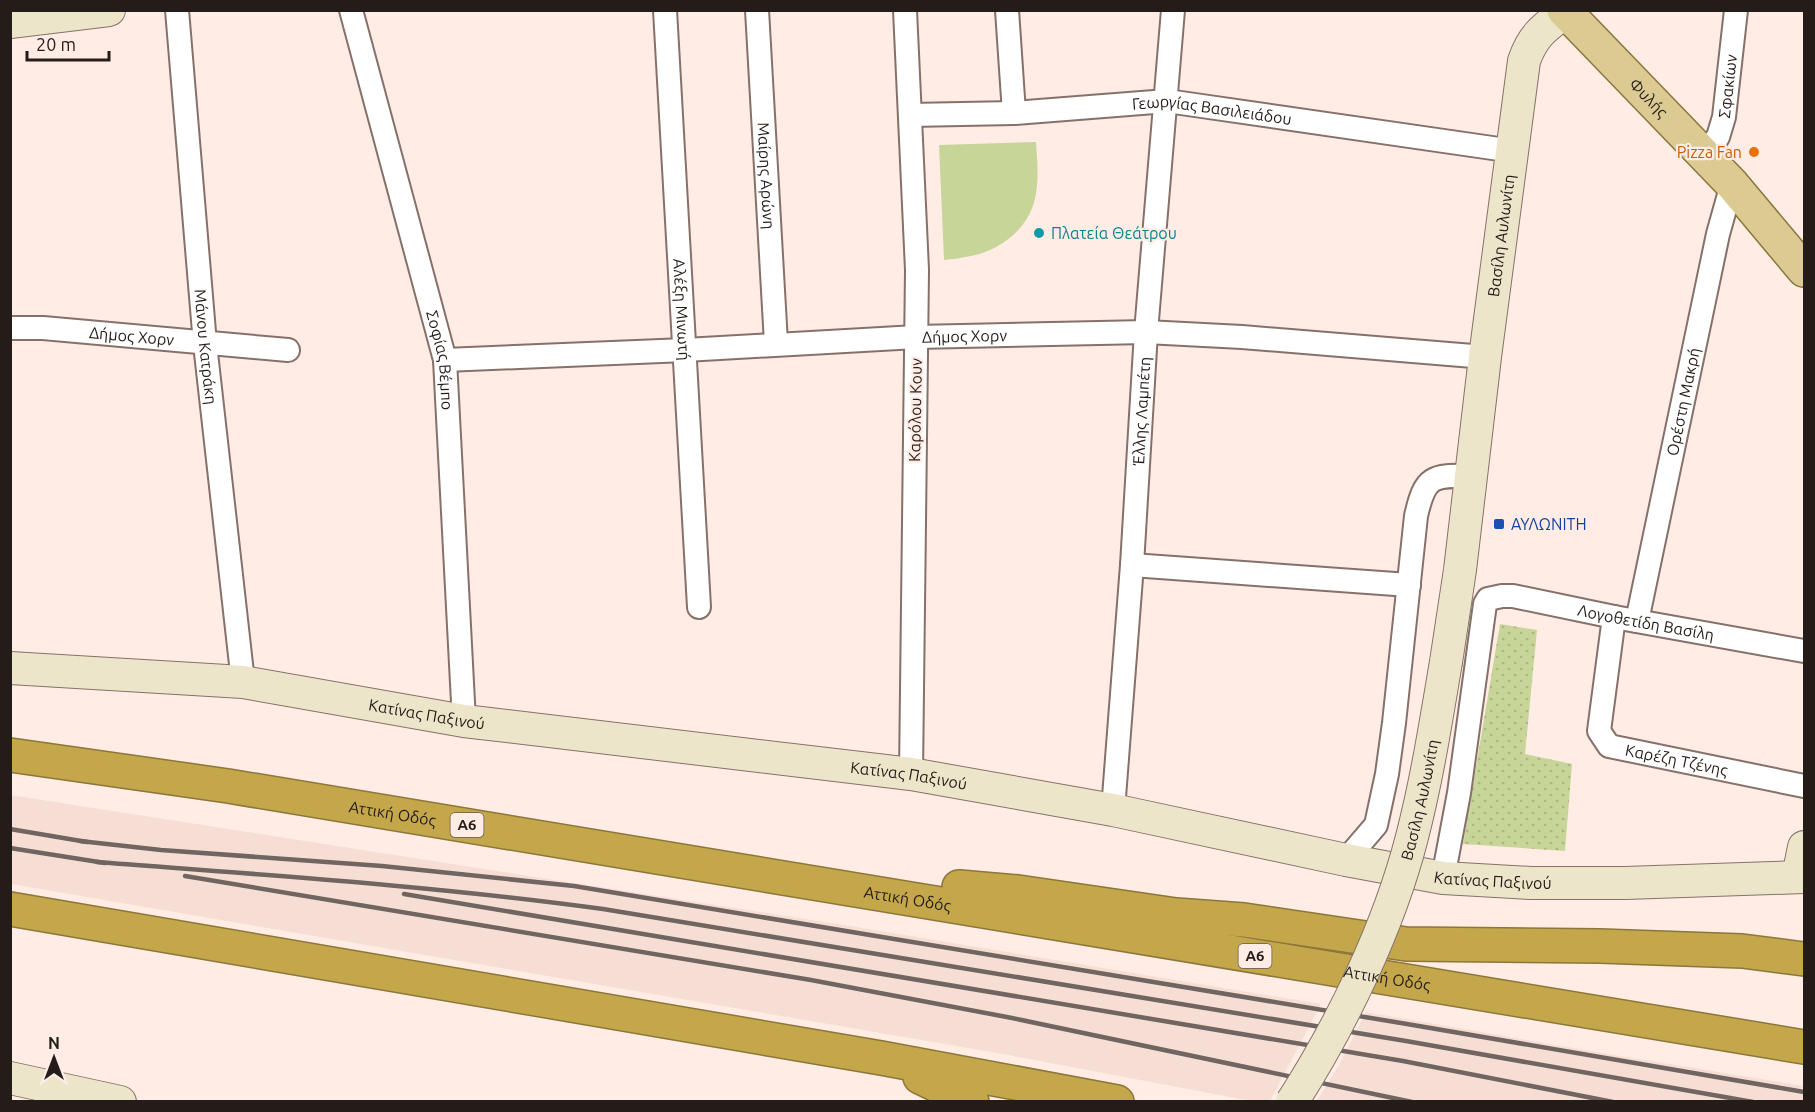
<svg xmlns="http://www.w3.org/2000/svg" width="1815" height="1112" font-family="Ubuntu,sans-serif">
<style>
.built{fill:#f7ded4}
.grass{fill:url(#grass-dots)}
.park{fill:#c8d599}
.lines{fill:none;stroke-linecap:round;stroke-linejoin:round}
.street-casing{stroke:#857169;stroke-width:26}
.secondary-casing{stroke:#857169;stroke-width:34}
.primary-casing{stroke:#8c763a;stroke-width:36}
.highway-casing{stroke:#8c763a;stroke-width:36}
.street{stroke:#fff;stroke-width:22}
.secondary{stroke:#ede5c9;stroke-width:32}
.primary{stroke:#dcca93;stroke-width:33}
.highway{stroke:#c4a74b;stroke-width:33}
.rail{stroke:#716561;stroke-width:4.5}
.secondary-bridge-casing{stroke:#857169;stroke-width:34;stroke-linecap:butt}
.secondary-bridge{stroke:#ede5c9;stroke-width:32}
.food-dot{fill:#e8710a;stroke:#ffece5;stroke-width:2}
.culture-dot{fill:#0f9aa8;stroke:#ffece5;stroke-width:2}
.transit-dot{fill:#1a4fb4;stroke:#ffece5;stroke-width:2}
.labels{text-anchor:middle;stroke-width:4.5;stroke-linejoin:round;paint-order:stroke}
.shield{fill:#ffece5;stroke:#665a56;stroke-width:1.5}
.shield-label{font-size:15px;font-weight:bold;fill:#241c19}
.street-label{font-size:16px;fill:#241c19;stroke:#ffece5}
.food-label{font-size:16px;fill:#c56008;stroke:#ffece5;text-anchor:end}
.culture-label{font-size:16px;fill:#0d838f;stroke:#ffece5;text-anchor:start}
.transit-label{font-size:16px;fill:#164399;stroke:#ffece5;text-anchor:start}
</style>
<defs>
<pattern id="grass-dots" width="8" height="8" patternUnits="userSpaceOnUse" patternTransform="scale(1.5)"><rect width="8" height="8" fill="#c8d599"/><path d="M2 2h.1M6 6h.1" fill="none" stroke="#acb683" stroke-width="1.8" stroke-linecap="round"/></pattern>
</defs>
<rect width="100%" height="100%" fill="#ffece5"/>
<g class="built">
<path d="M10,795L844,925L1321,1004L1270,1101H1251L1003,1054L11,884Z"/>
<path d="M1366,1012L1602,1053L1804,1086V1101H1317L1339,1065Z"/>
</g>
<path class="grass" d="M1500,624L1537,630L1525,754L1572,764L1565,851L1463,844Z"/>
<path class="park" d="M1036,142C1037,158 1039,176 1036,193C1032,225 1003,250 971,256C962,258 953,259 944,260L939,145Z"/>
<g class="lines">
<defs>
<g id="street">
<path id="s1" d="M177,10L205,344L243,682"/>
<path id="s2" d="M351,10L445,360L464,721"/>
<path id="s3" d="M665,10L699,607"/>
<path id="s4" d="M757,10L776,343"/>
<path d="M905,10L917,270L911,774"/>
<path d="M1007,10L1014,113"/>
<path id="s5" d="M910,115L1014,113L1167,101L1513,151"/>
<path id="s6" d="M1702,155L1718,137L1724,117L1736,10"/>
<path id="s7" d="M10,328H43L288,350"/>
<path id="s8" d="M445,360L685,350L916,337L1146,332L1242,337L1485,357"/>
<path d="M1132,565L1409,585"/>
<path id="s9" d="M1614,617L1599,731L1609,746L1804,786"/>
<path id="s10" d="M1637,621L1718,234L1732,184"/>
<path id="s11" d="M1113,810L1132,565L1146,332L1173,10"/>
<path d="M1346,860L1376,825L1387,774L1394,723L1416,516C1425,476 1432,475 1471,476"/>
<path id="s12" d="M1443,878L1459,793L1485,604L1488,599L1502,596H1513L1614,617L1804,651"/>
</g>
<g id="secondary">
<path d="M10,22L109,10"/>
<path id="s13" d="M1446,662L1460,570L1485,357L1524,61C1533,35 1544,28 1565,12"/>
<path id="s14" d="M10,668L243,682L464,721L911,774L1113,810L1346,860L1443,878L1531,883H1625L1804,877"/>
<path d="M1798,877L1804,847"/>
<path d="M10,1078L120,1102"/>
</g>
<g id="primary">
<path id="s15" d="M1564,10L1732,184L1804,270"/>
</g>
<g id="highway">
<path id="s16" d="M10,755L228,786L1804,1047"/>
<path d="M959,887L1018,892L1176,915L1244,920L1406,944L1600,946L1742,951L1804,959"/>
<path d="M10,909L881,1058L1117,1102"/>
<path d="M920,1077L972,1102"/>
</g>
</defs>
<use href="#street" class="street-casing"/>
<use href="#secondary" class="secondary-casing"/>
<use href="#primary" class="primary-casing"/>
<use href="#highway" class="highway-casing"/>
<use href="#street" class="street"/>
<use href="#secondary" class="secondary"/>
<use href="#primary" class="primary"/>
<use href="#highway" class="highway"/>
<g class="rail">
<path d="M10,829L87,842"/>
<path d="M80,841L161,850L382,866L574,886L1407,1024L1804,1092"/>
<path d="M10,848L105,863"/>
<path d="M97,862C266,875 435,886 603,909L1406,1041L1753,1102"/>
<path d="M185,876L811,980L1012,1018L1412,1102"/>
<path d="M404,894L1403,1061L1613,1102"/>
</g>
<defs>
<g id="secondary-bridge">
<path id="s17" d="M1292,1102C1342,1024 1389,927 1412,837C1427,779 1436,721 1446,662"/>
</g>
</defs>
<use href="#secondary-bridge" class="secondary-bridge-casing"/>
<use href="#secondary-bridge" class="secondary-bridge"/>
</g>
<circle class="food-dot" cx="1754" cy="152" r="6"/>
<circle class="culture-dot" cx="1039" cy="233" r="6"/>
<rect class="transit-dot" x="1493" y="518" width="12" height="12" rx="3"/>
<g class="labels">
<g class="shield">
<rect x="450.5" y="813" width="33" height="24" rx="4.5"/>
<rect x="1238.5" y="944" width="33" height="24" rx="4.5"/>
</g>
<g class="shield-label">
<text x="467" y="830">Α6</text>
<text x="1255" y="961">Α6</text>
</g>
<g class="street-label">
<text dy="6" stroke="none"><textPath href="#s6" startOffset="76">Σφακίων</textPath></text>
<text dy="6" stroke="none"><textPath href="#s15" startOffset="122">Φυλής</textPath></text>
<text dy="6" stroke="none"><textPath href="#s5" startOffset="303">Γεωργίας Βασιλειάδου</textPath></text>
<text dy="6" stroke="none"><textPath href="#s4" startOffset="166">Μαίρης Αρώνη</textPath></text>
<text dy="6" stroke="none"><textPath href="#s13" startOffset="430">Βασίλη Αυλωνίτη</textPath></text>
<text dy="6" stroke="none"><textPath href="#s3" startOffset="300">Αλέξη Μινωτή</textPath></text>
<text dy="6" stroke="none"><textPath href="#s8" startOffset="520">Δήμος Χορν</textPath></text>
<text dy="6" stroke="none"><textPath href="#s7" startOffset="122">Δήμος Χορν</textPath></text>
<text dy="6" stroke="none"><textPath href="#s1" startOffset="338">Μάνου Κατράκη</textPath></text>
<text dy="6" stroke="none"><textPath href="#s2" startOffset="362">Σοφίας Βέμπο</textPath></text>
<text dy="6" stroke="none"><textPath href="#s10" startOffset="224">Ορέστη Μακρή</textPath></text>
<text transform="translate(915 410) rotate(-89)" y="6">Καρόλου Κουν</text>
<text dy="6" stroke="none"><textPath href="#s11" startOffset="400">Έλλης Λαμπέτη</textPath></text>
<text dy="6" stroke="none"><textPath href="#s12" startOffset="444">Λογοθετίδη Βασίλη</textPath></text>
<text dy="6" stroke="none"><textPath href="#s14" startOffset="420">Κατίνας Παξινού</textPath></text>
<text dy="6" stroke="none"><textPath href="#s9" startOffset="202">Καρέζη Τζένης</textPath></text>
<text dy="6" stroke="none"><textPath href="#s14" startOffset="906">Κατίνας Παξινού</textPath></text>
<text dy="6" stroke="none"><textPath href="#s17" startOffset="330">Βασίλη Αυλωνίτη</textPath></text>
<text dy="6" stroke="none"><textPath href="#s16" startOffset="387">Αττική Οδός</textPath></text>
<text dy="6" stroke="none"><textPath href="#s14" startOffset="1500">Κατίνας Παξινού</textPath></text>
<text dy="6" stroke="none"><textPath href="#s16" startOffset="909">Αττική Οδός</textPath></text>
<text dy="6" stroke="none"><textPath href="#s16" startOffset="1395">Αττική Οδός</textPath></text>
</g>
<g class="food-label">
<text x="1742" y="158">Pizza Fan</text>
</g>
<g class="culture-label">
<text x="1051" y="239">Πλατεία Θεάτρου</text>
</g>
<g class="transit-label">
<text x="1511" y="530">ΑΥΛΩΝΙΤΗ</text>
</g>
</g>
<rect width="1815" height="1112" fill="none" stroke="#241c19" stroke-width="24"/>
<g transform="translate(54 1058)" stroke="#ffece5" stroke-width="4.5" paint-order="stroke">
<path d="M0-4.5L10 22L0 15L-10 22Z" fill="#241c19"/>
<text y="-9" font-size="16" font-weight="bold" text-anchor="middle" fill="#241c19">N</text>
</g>
<path d="M27 51v9h82v-9" fill="none" stroke="#241c19" stroke-width="3"/>
<text x="36" y="51" font-size="18" fill="#241c19" stroke="#ffece5" stroke-width="4.5" paint-order="stroke">20 m</text>
</svg>
